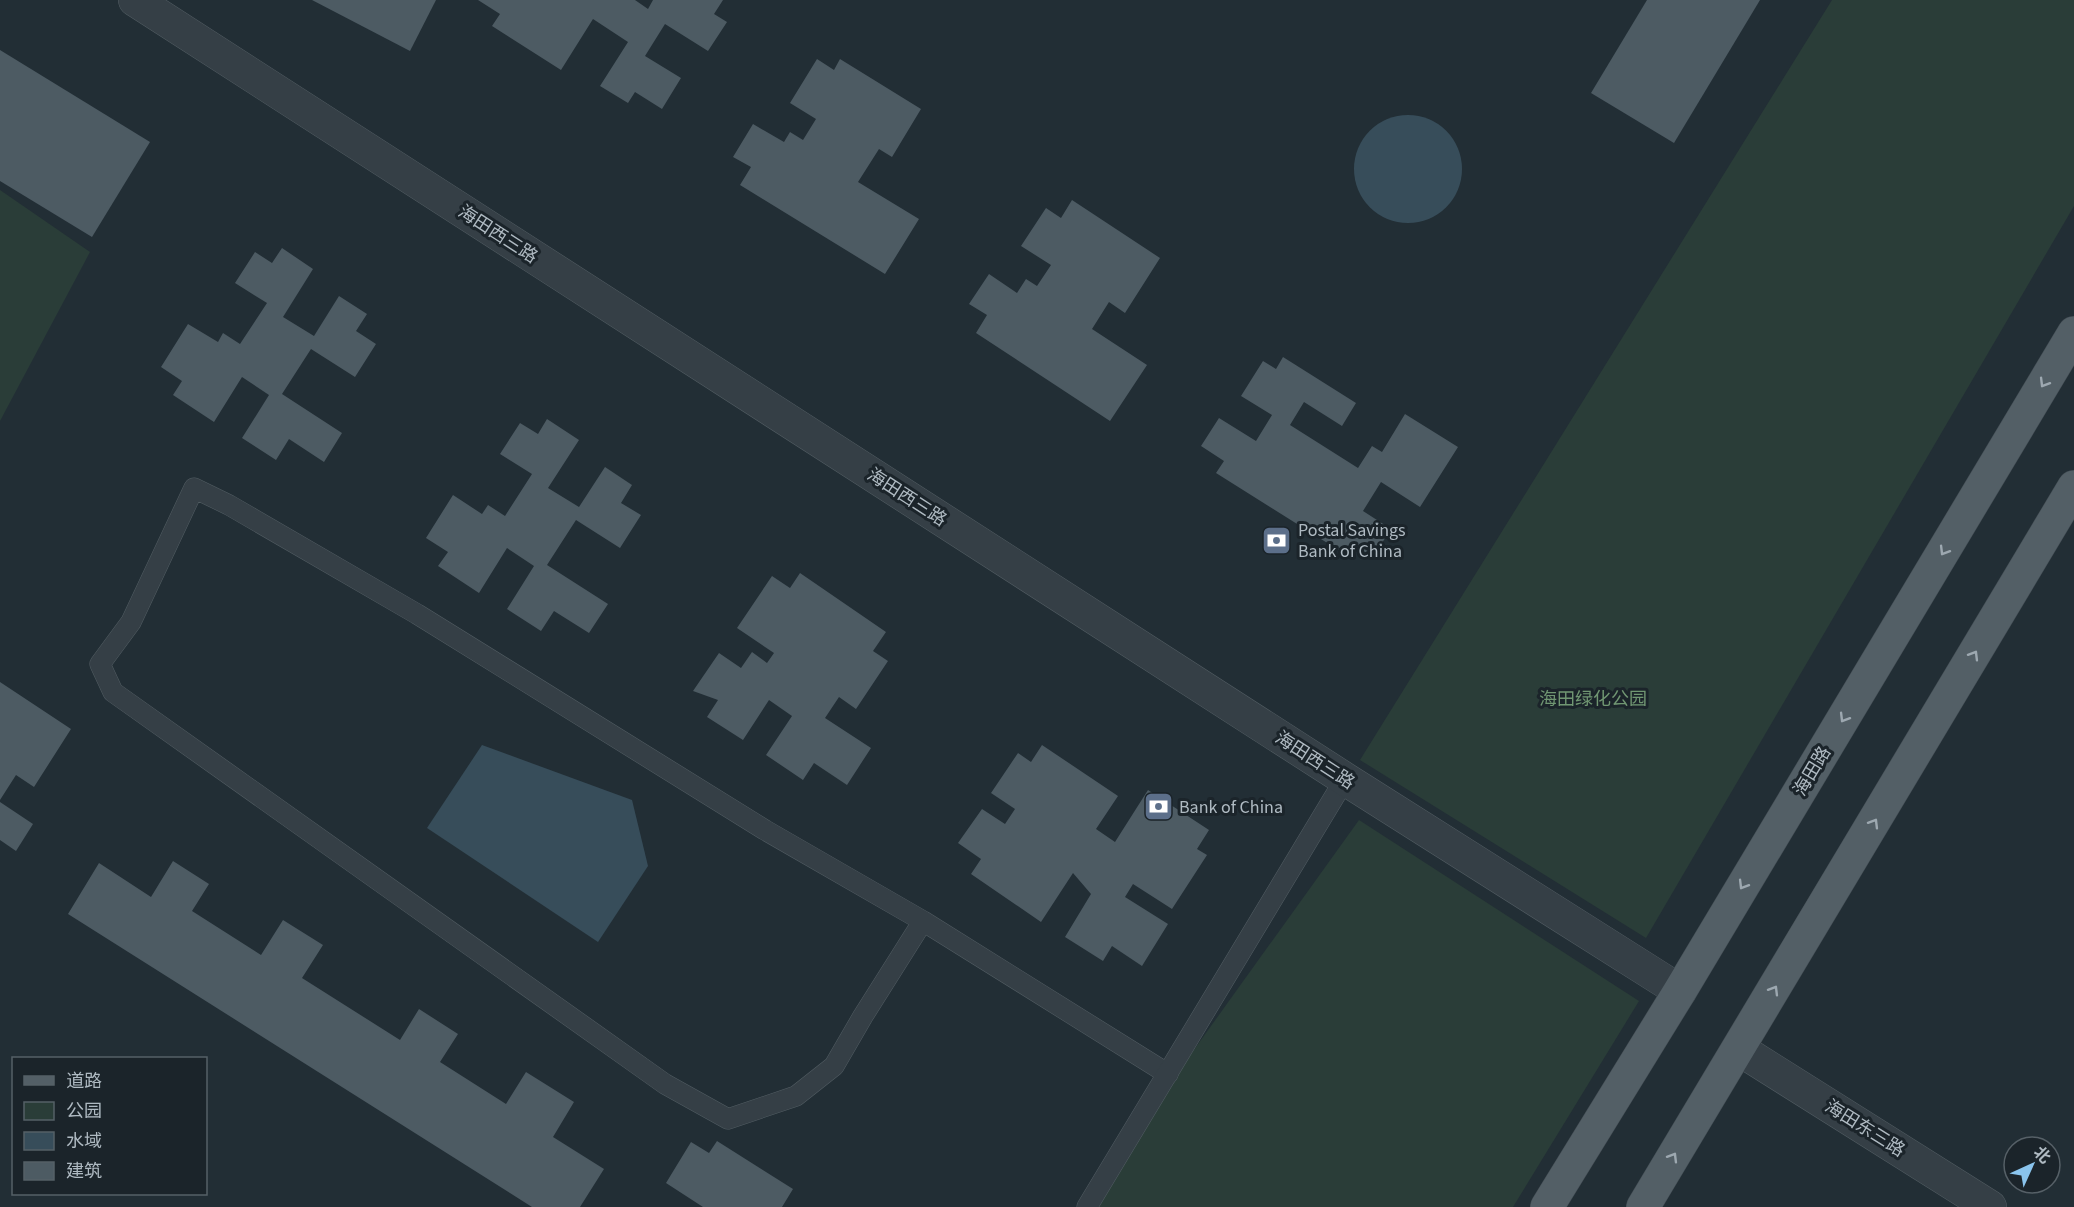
<svg xmlns="http://www.w3.org/2000/svg" width="2074" height="1207" font-family="'Source Sans 3','Noto Sans SC',sans-serif">
<style>
.green{fill:#2a3d38}
.water{fill:#374d5a}
.building{fill:#4d5b63}
.lines{fill:none;stroke-linecap:round;stroke-linejoin:round}
.service-casing{stroke:#525d63;stroke-width:21}
.minor-casing{stroke:#525d63;stroke-width:34}
.primary-casing{stroke:#414b52;stroke-width:34}
.service{stroke:#353f46;stroke-width:20}
.minor{stroke:#353f46;stroke-width:33}
.primary{stroke:#535f66;stroke-width:33}
.oneway{stroke:#9da8b0}
.labels{text-anchor:middle;stroke-width:6;stroke-linejoin:round;paint-order:stroke}
.street-label{font-size:18px;fill:#afbac2;stroke:#1b242a}
.poi-label{font-size:18px;fill:#afbac2;stroke:#1b242a;text-anchor:start}
.park-label{font-size:18px;fill:#709672;stroke:#1b242a}
</style>
<rect width="100%" height="100%" fill="#222e35"/>
<g class="green">
<path d="M1832,0H2074V206L1646,938L1360,760Z"/>
<path d="M0,190L90,252L0,421Z"/>
<path d="M1359,820L1639,1001L1513,1207H1081Z"/>
</g>
<g class="water">
<circle cx="1408" cy="169" r="54"/>
<path d="M482,745L632,800L648,866L598,942L427,828Z"/>
</g>
<g class="building">
<path d="M312,0H436L410,51Z"/>
<path d="M478,0H635L648,9L653,0H723L714,14L727,22L708,51L665,24L645,56L681,78L662,109L635,92L628,103L600,86L628,42L593,19L561,70L492,26L500,14Z"/>
<path d="M1647,0H1760L1674,143L1591,93Z"/>
<path d="M0,50L150,142L92,237L0,181Z"/>
<path d="M817,59L834,70L840,59L921,109L892,157L879,149L858,182L919,219L885,274L740,185L751,167L733,157L753,124L784,142L790,132L803,140L816,119L790,103Z"/>
<path d="M1072,200L1160,258L1125,313L1109,302L1092,329L1147,365L1110,421L976,333L987,315L969,304L989,274L1017,293L1026,279L1037,286L1051,265L1021,246L1046,208L1061,218Z"/>
<path d="M282,248L313,269L283,317L314,336L339,296L367,314L356,331L376,344L355,377L311,349L282,394L342,433L324,462L289,439L276,460L242,438L269,395L242,377L214,422L173,395L182,381L161,367L188,324L218,342L223,333L240,344L267,303L235,283L255,252L272,263Z"/>
<path d="M1283,357L1356,403L1342,426L1304,402L1290,425L1358,468L1372,446L1382,452L1405,414L1458,447L1420,507L1381,482L1363,511L1391,529L1373,557L1354,545L1348,556L1216,473L1224,461L1201,446L1219,418L1256,441L1272,415L1241,396L1263,361L1276,369Z"/>
<path d="M547,419L579,440L548,488L579,507L605,467L632,485L621,503L641,515L620,548L576,520L547,565L608,604L589,633L554,611L541,631L507,609L534,566L507,548L479,593L438,566L448,552L426,538L453,495L482,514L488,505L505,516L532,474L500,454L520,423L538,434Z"/>
<path d="M800,573L886,632L873,651L888,661L856,709L839,697L825,718L871,748L847,785L814,763L803,780L766,755L792,716L769,700L743,740L707,717L718,700L693,691L719,653L741,668L752,652L767,663L774,653L737,628L772,576L790,588Z"/>
<path d="M0,682L71,729L34,787L16,775L0,800Z"/>
<path d="M1042,745L1118,796L1096,829L1115,842L1148,790L1209,830L1197,849L1207,855L1172,909L1133,884L1125,897L1168,924L1142,966L1112,946L1103,961L1065,937L1091,894L1073,873L1041,922L971,874L981,859L958,843L982,809L1005,824L1015,809L991,793L1018,753L1031,762Z"/>
<path d="M0,802L33,824L16,851L0,840Z"/>
<path d="M173,861L209,884L192,911L261,955L283,920L323,945L302,978L400,1040L419,1009L458,1034L440,1062L506,1104L526,1072L574,1102L553,1137L604,1169L580,1207H532L68,914L99,863L151,897Z"/>
<path d="M717,1141L793,1189L782,1207H703L666,1183L691,1142L709,1153Z"/>
</g>
<g class="lines">
<defs>
<g id="service">
<path d="M923,921L863,1016L834,1066L796,1096L728,1119L665,1084L113,692L100,664L131,622L194,488L229,505L417,614L765,830L923,921L1168,1074"/>
<path d="M1087,1207L1345,779"/>
</g>
<g id="minor">
<path d="M135,0L1345,779L1680,991"/>
<path d="M1739,1049L1990,1207"/>
</g>
<g id="primary">
<path d="M1547,1207L1680,991L2074,333"/>
<path d="M1643,1207L2074,487"/>
</g>
</defs>
<use href="#service" class="service-casing"/>
<use href="#minor" class="minor-casing"/>
<use href="#primary" class="primary-casing"/>
<use href="#service" class="service"/>
<use href="#minor" class="minor"/>
<use href="#primary" class="primary"/>
</g>
<defs><path id="oneway-chevron" d="M-2-3.5L2.5 0L-2 3.5" fill="none" stroke-width="1.6" stroke-linecap="round" stroke-linejoin="round" transform="scale(1.5)"/></defs>
<g class="oneway">
<use href="#oneway-chevron" transform="translate(2044 383) rotate(121)"/>
<use href="#oneway-chevron" transform="translate(1944 551) rotate(121)"/>
<use href="#oneway-chevron" transform="translate(1974 655) rotate(-59)"/>
<use href="#oneway-chevron" transform="translate(1844 718) rotate(121)"/>
<use href="#oneway-chevron" transform="translate(1874 823) rotate(-59)"/>
<use href="#oneway-chevron" transform="translate(1743 885) rotate(121)"/>
<use href="#oneway-chevron" transform="translate(1774 990) rotate(-59)"/>
<use href="#oneway-chevron" transform="translate(1673 1157) rotate(-59)"/>
</g>
<defs>
<symbol id="bank-square" viewBox="-11 -11 22 22"><rect x="-9" y="-9" width="18" height="18" rx="4" fill="#5c6f8a" stroke="#1b242a"/><path d="M-6-4H6V4H-6ZM0-2.3a2.3 2.3 0 1 0 0 4.6a2.3 2.3 0 1 0 0-4.6Z" fill="#fff"/></symbol>
</defs>
<g fill-rule="evenodd">
<use href="#bank-square" x="1260" y="524" width="33" height="33"/>
<use href="#bank-square" x="1142" y="790" width="33" height="33"/>
</g>
<g class="labels">
<g class="street-label">
<text transform="translate(498 234) rotate(33)" y="6">海田西三路</text>
<text transform="translate(907 497) rotate(33)" y="6">海田西三路</text>
<text transform="translate(1315 760) rotate(33)" y="6">海田西三路</text>
<text transform="translate(1812 771) rotate(-59)" y="6">海田路</text>
<text transform="translate(1865 1128) rotate(32)" y="6">海田东三路</text>
</g>
<g class="poi-label">
<text x="1298" y="536">Postal Savings<tspan x="1298" dy="21">Bank of China</tspan></text>
<text x="1179" y="813">Bank of China</text>
</g>
<g class="park-label">
<text x="1593" y="705">海田绿化公园</text>
</g>
</g>
<rect x="12" y="1057" width="195" height="138" fill="#1b242a" stroke="#566067" stroke-width="1.5"/>
<rect x="24" y="1076" width="30" height="9" fill="#535f66" stroke="#566067" stroke-width="1.5"/>
<text x="66" y="1087" font-size="18" fill="#afbac2">道路</text>
<rect x="24" y="1102" width="30" height="18" fill="#2a3d38" stroke="#566067" stroke-width="1.5"/>
<text x="66" y="1117" font-size="18" fill="#afbac2">公园</text>
<rect x="24" y="1132" width="30" height="18" fill="#374d5a" stroke="#566067" stroke-width="1.5"/>
<text x="66" y="1147" font-size="18" fill="#afbac2">水域</text>
<rect x="24" y="1162" width="30" height="18" fill="#4d5b63" stroke="#566067" stroke-width="1.5"/>
<text x="66" y="1177" font-size="18" fill="#afbac2">建筑</text>
<g transform="translate(2032 1165) rotate(45)"><circle r="28" fill="#1b242a" stroke="#566067" stroke-width="1.5"/>
<path d="M0-4.5L10 22L0 15L-10 22Z" fill="#8ac4ed"/>
<text y="-9" font-size="16" font-weight="bold" text-anchor="middle" fill="#afbac2">北</text>
</g>
</svg>
